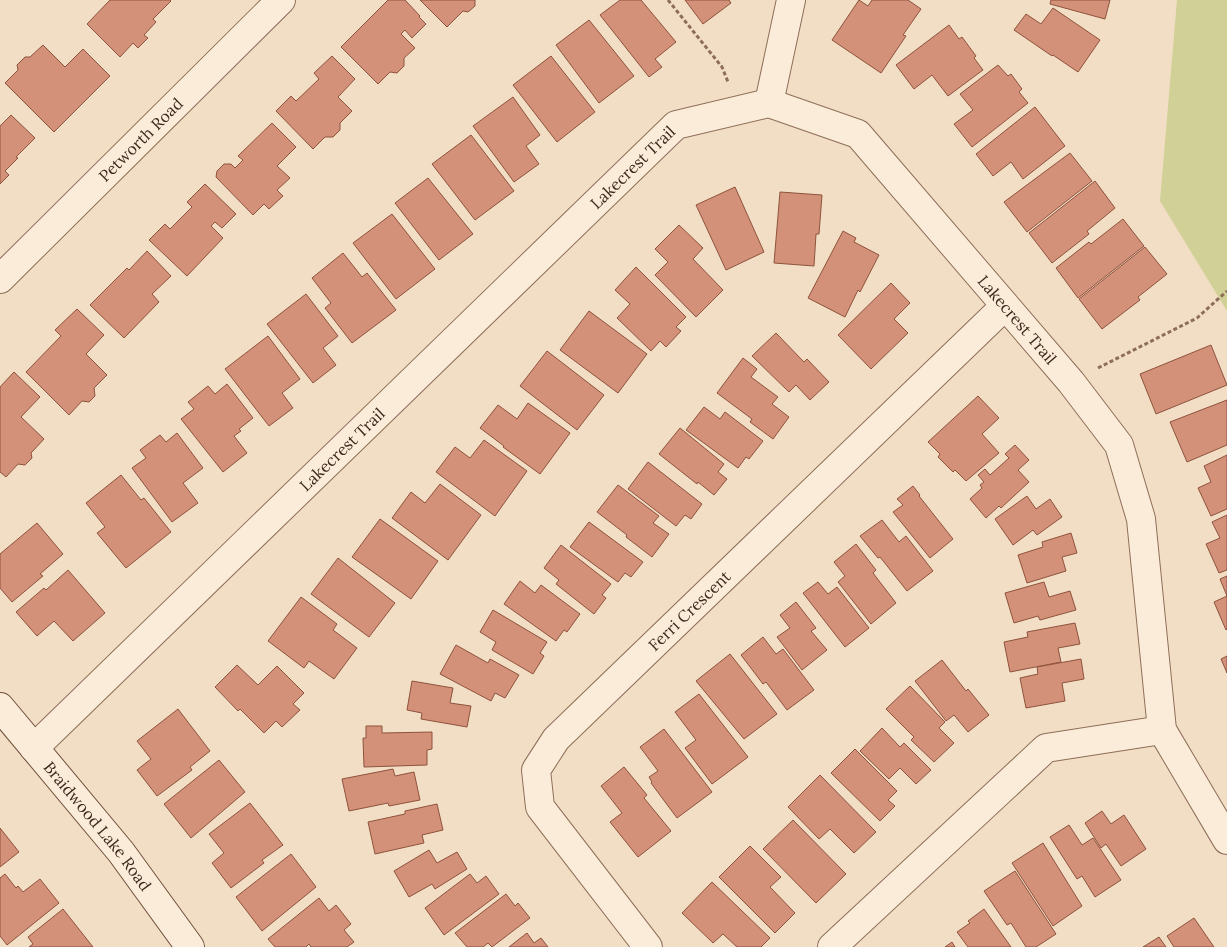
<svg xmlns="http://www.w3.org/2000/svg" width="1227" height="947" font-family="Lora,serif">
<style>
.green{fill:#d1d097}
.building{fill:#d29178;stroke:#8f523d}
.lines{fill:none;stroke-linecap:round;stroke-linejoin:round}
.street-casing{stroke:#8e6e59;stroke-width:30}
.secondary-casing{stroke:#704f3c;stroke-width:30}
.path{stroke:#8e6e59;stroke-width:3;stroke-dasharray:4 2.5;stroke-linecap:butt}
.street{stroke:#fbecd9;stroke-width:28}
.secondary{stroke:#fbecd9;stroke-width:28}
.labels{text-anchor:middle;stroke-width:4.5;stroke-linejoin:round;paint-order:stroke}
.street-label{font-size:16px;fill:#3d291e;stroke:#f8e9d5}
</style>
<rect width="100%" height="100%" fill="#f1dec4"/>
<path class="green" d="M1177,0H1227V311L1160,201Z"/>
<g class="building">
<path d="M110,0H170L171,1L153,19L156,22L144,35L148,38L138,48L133,43L120,57L87,24Z"/>
<path d="M388,0H405L420,16L419,17L426,24L412,38L405,30L401,34L415,48L404,58V66L397,73L390,72L378,84L341,47Z"/>
<path d="M420,0H475V6L468,12L463,11L447,27Z"/>
<path d="M620,0H641L676,42L655,59L662,67L649,77L600,15Z"/>
<path d="M685,0H729L731,3L703,24Z"/>
<path d="M859,0L868,6L872,0H908L921,9L903,35L906,36L881,73L832,40Z"/>
<path d="M1051,0H1110L1105,19L1050,4Z"/>
<path d="M1053,8L1100,40L1078,72L1053,55L1052,56L1014,30L1026,14L1041,24Z"/>
<path d="M589,20L634,76L599,103L556,45Z"/>
<path d="M949,25L959,39L962,37L976,56L974,58L983,70L948,96L932,75L914,89L896,65Z"/>
<path d="M43,45L65,67L83,49L110,76L54,132L5,83L18,70L17,65L25,57H30Z"/>
<path d="M332,56L355,79L338,97L352,111L340,123V130L333,137H325L313,149L276,111L291,96L296,101L319,79L314,73Z"/>
<path d="M551,56L595,112L557,142L513,85Z"/>
<path d="M998,65L1008,76L1011,74L1022,89L1019,92L1028,103L972,147L954,124L973,110L960,94Z"/>
<path d="M513,97L540,135L526,146L539,164L514,182L473,126Z"/>
<path d="M1035,107L1065,146L1023,179L1011,162L993,176L976,154Z"/>
<path d="M11,115L35,138L16,157L18,158L5,171L9,175L0,184V126Z"/>
<path d="M272,123L296,147L277,166L290,178L277,190L283,196L269,209L264,204L253,215L216,177L217,171L224,164H231L235,168L243,160L238,156Z"/>
<path d="M471,135L514,191L475,220L432,164Z"/>
<path d="M1070,153L1092,181L1027,232L1004,202Z"/>
<path d="M428,178L473,234L439,260L395,203Z"/>
<path d="M1095,181L1115,208L1087,231L1089,234L1052,263L1029,233Z"/>
<path d="M205,184L236,214L222,228L215,222L211,226L223,238L187,276L149,240L165,224L170,229L192,207L187,202Z"/>
<path d="M735,187L764,252L726,270L696,205Z"/>
<path d="M780,192L822,195L819,234H816L814,266L774,263Z"/>
<path d="M392,214L435,269L396,299L353,243Z"/>
<path d="M1123,219L1144,246L1078,298L1056,268L1089,242L1091,244Z"/>
<path d="M679,225L703,248L693,259L723,290L696,317L655,275L668,262L655,249Z"/>
<path d="M843,231L856,238L854,242L879,255L860,292L858,290L845,317L808,298Z"/>
<path d="M1145,247L1167,274L1138,297L1140,300L1102,329L1079,299Z"/>
<path d="M147,251L171,276L152,294L159,302L124,338L90,305L127,268L129,270Z"/>
<path d="M343,253L362,277L367,273L396,310L352,343L325,308L331,303L312,278Z"/>
<path d="M636,267L686,317L676,327L681,331L666,347L660,341L651,351L617,318L630,304L615,290Z"/>
<path d="M891,283L910,303L894,319L908,333L871,369L838,335Z"/>
<path d="M306,294L338,336L323,348L336,365L313,383L267,324Z"/>
<path d="M77,309L104,335L86,354L107,375L94,388L95,396L89,402L82,401L69,415L26,372L61,336L55,330Z"/>
<path d="M589,311L647,354L618,393L560,350Z"/>
<path d="M776,333L804,362L807,359L829,382L810,400L796,385L789,392L752,356Z"/>
<path d="M268,336L300,379L282,393L293,408L269,426L225,369Z"/>
<path d="M1211,345L1227,385L1156,414L1140,374Z"/>
<path d="M547,351L604,395L577,430L520,386Z"/>
<path d="M743,358L757,369L751,377L778,397L772,404L789,417L773,439L750,422L752,419L717,393Z"/>
<path d="M14,372L40,397L21,417L44,439L31,453L32,458L25,465L18,464L6,477L0,472V387Z"/>
<path d="M227,384L253,418L239,429L241,431L234,436L247,453L223,472L181,419L194,409L188,402L208,386L215,394Z"/>
<path d="M978,396L999,418L982,434L999,453L966,481L955,470L953,472L938,457L940,454L928,442Z"/>
<path d="M1227,400V445L1187,462L1170,422Z"/>
<path d="M528,403L570,433L540,474L503,447L504,446L480,428L498,405L517,419Z"/>
<path d="M704,407L720,419L725,412L763,441L749,459L746,457L738,468L686,430Z"/>
<path d="M680,428L724,464L718,472L727,479L714,495L698,482L697,484L659,454Z"/>
<path d="M177,433L203,468L183,483L198,503L172,522L132,468L146,458L140,450L160,435L166,442Z"/>
<path d="M484,440L527,471L495,516L436,472L455,447L470,458Z"/>
<path d="M1015,445L1029,460L1018,470L1029,482L1001,508L999,506L986,518L970,499L982,488L980,485L984,482L978,475L985,469L990,475L1009,458L1005,454Z"/>
<path d="M1227,455V509L1211,516L1198,488L1211,482L1204,466Z"/>
<path d="M648,462L702,504L691,519L685,515L676,526L628,489Z"/>
<path d="M121,475L141,500L144,498L171,532L126,568L97,533L105,527L86,503Z"/>
<path d="M440,484L481,515L448,560L392,518L411,492L425,503Z"/>
<path d="M618,485L659,516L653,523L669,534L652,557L626,537L627,535L597,512Z"/>
<path d="M913,486L920,495L919,496L953,539L930,558L893,512L903,505L897,499Z"/>
<path d="M1027,496L1036,509L1050,499L1062,517L1037,535L1033,530L1013,545L995,519Z"/>
<path d="M1227,515V570L1219,573L1206,544L1220,538L1212,522Z"/>
<path d="M380,519L438,561L411,599L352,557Z"/>
<path d="M882,520L899,542L906,536L933,571L907,591L880,557L878,558L860,536Z"/>
<path d="M589,522L643,562L631,577L625,573L618,582L570,547Z"/>
<path d="M37,523L63,554L40,574L43,576L12,602L0,588V554Z"/>
<path d="M1071,533L1077,553L1062,557L1066,571L1027,583L1018,555L1043,547L1042,542Z"/>
<path d="M856,544L876,570L873,573L896,603L871,624L838,582L845,576L834,562Z"/>
<path d="M561,545L611,584L602,595L606,598L594,614L556,584L559,580L544,568Z"/>
<path d="M338,558L395,603L369,637L311,594Z"/>
<path d="M68,570L105,613L73,641L54,621L37,636L16,612L44,588L46,590Z"/>
<path d="M1227,576V629L1226,630L1214,602L1227,596L1220,579Z"/>
<path d="M520,581L535,593L541,585L580,614L567,632L564,630L556,641L504,604Z"/>
<path d="M818,582L828,594L837,587L869,628L845,647L803,593Z"/>
<path d="M1044,582L1049,597L1070,591L1076,610L1040,620L1038,616L1014,623L1005,593Z"/>
<path d="M301,597L337,624L333,630L357,648L334,679L309,661L304,668L268,641Z"/>
<path d="M796,602L816,628L811,631L827,650L802,670L777,637L790,628L780,615Z"/>
<path d="M493,610L547,642L540,653L544,656L533,674L492,650L496,642L480,632Z"/>
<path d="M1075,623L1080,644L1058,648L1061,662L1010,672L1004,642L1028,637L1027,632Z"/>
<path d="M763,637L776,654L783,649L814,690L787,710L766,682L763,684L741,655Z"/>
<path d="M456,645L488,663L490,659L519,675L505,698L495,693L491,701L440,674Z"/>
<path d="M730,654L777,714L744,739L696,681Z"/>
<path d="M1227,656V673L1221,659Z"/>
<path d="M1081,659L1084,679L1062,683L1065,701L1026,708L1020,678L1038,674L1037,667Z"/>
<path d="M942,660L966,691L968,689L989,715L968,732L954,715L946,721L915,681Z"/>
<path d="M237,665L258,685L277,666L304,693L293,704L300,710L282,727L276,721L264,733L240,709L238,711L215,687Z"/>
<path d="M412,681L453,688L450,703L471,706L467,727L421,719L422,713L407,710Z"/>
<path d="M910,686L945,722L939,728L954,743L934,762L911,740L914,737L886,709Z"/>
<path d="M699,694L748,757L712,784L685,748L696,740L675,712Z"/>
<path d="M178,709L210,751L190,767L192,770L157,796L137,770L151,759L137,741Z"/>
<path d="M366,726H382V733L432,732V749L427,750V765L364,767L363,738H366Z"/>
<path d="M882,728L900,747L904,743L931,770L916,784L900,768L889,779L860,751Z"/>
<path d="M664,729L712,792L677,818L651,783L652,782L649,777L658,771L640,747Z"/>
<path d="M855,749L897,791L888,800L895,806L880,821L831,773Z"/>
<path d="M219,760L245,792L191,838L164,804Z"/>
<path d="M624,767L647,795L644,798L671,831L638,857L610,822L622,813L601,786Z"/>
<path d="M393,769L395,776L414,772L420,800L389,806L388,803L349,811L342,779Z"/>
<path d="M820,775L876,832L854,853L830,829L819,839L788,807Z"/>
<path d="M250,803L283,845L262,860L264,863L231,888L212,863L224,853L209,834Z"/>
<path d="M437,804L443,830L422,835L424,843L375,854L368,822L405,814V811Z"/>
<path d="M1102,811L1111,824L1124,815L1146,849L1121,866L1106,844L1101,848L1085,823Z"/>
<path d="M793,820L846,874L816,903L763,849Z"/>
<path d="M1069,825L1082,845L1093,838L1121,880L1095,897L1082,876L1077,879L1050,837Z"/>
<path d="M0,828L19,852L0,867Z"/>
<path d="M1043,843L1082,906L1053,926L1012,863Z"/>
<path d="M750,846L781,877L770,887L795,913L775,933L719,877Z"/>
<path d="M429,850L437,863L457,852L467,869L435,889L432,884L409,897L394,871Z"/>
<path d="M291,854L316,887L262,931L236,897Z"/>
<path d="M1015,871L1056,934L1036,947H1026L1011,923L1007,925L984,891Z"/>
<path d="M5,874L16,888L18,886L23,892L40,879L59,903L7,945L0,936V878Z"/>
<path d="M470,874L477,883L486,876L499,894L444,935L425,908Z"/>
<path d="M712,882L770,938L761,947H737L723,934L713,943L682,913Z"/>
<path d="M506,894L515,906L518,903L530,918L492,947L488,943L483,947H467L455,933Z"/>
<path d="M319,898L329,911L336,905L351,924L344,930L354,942L347,947H311L309,944L306,947H275L268,939Z"/>
<path d="M63,909L93,947H29L33,944L28,937Z"/>
<path d="M984,909L1011,947H968L957,932L970,923L968,921Z"/>
<path d="M1194,918L1214,947H1174L1167,936Z"/>
<path d="M527,933L534,943L541,938L548,947H509Z"/>
<path d="M1159,937L1166,947H1143Z"/>
<path d="M952,942L955,947H945Z"/>
</g>
<g class="lines">
<defs>
<g id="street">
<path d="M769,103L791,0"/>
<path id="s1" d="M0,279L281,0"/>
<path id="s2" d="M34,748L676,125L769,103L858,134L1071,382L1119,445L1141,519L1162,730L1227,840"/>
<path id="s3" d="M648,947L540,807L536,770L556,739L1005,306"/>
<path d="M832,947L1046,748L1162,730"/>
</g>
<g id="secondary">
<path id="s4" d="M0,707L121,852L190,947"/>
</g>
</defs>
<use href="#street" class="street-casing"/>
<use href="#secondary" class="secondary-casing"/>
<g class="path">
<path d="M668,0L722,67L728,82"/>
<path d="M1098,368L1197,318L1227,291"/>
</g>
<use href="#street" class="street"/>
<use href="#secondary" class="secondary"/>
</g>
<g class="labels">
<g class="street-label">
<text dy="6" stroke="none"><textPath href="#s1" startOffset="198">Petworth Road</textPath></text>
<text dy="6" stroke="none"><textPath href="#s2" startOffset="834">Lakecrest Trail</textPath></text>
<text dy="6" stroke="none"><textPath href="#s2" startOffset="1329">Lakecrest Trail</textPath></text>
<text dy="6" stroke="none"><textPath href="#s2" startOffset="429">Lakecrest Trail</textPath></text>
<text dy="6" stroke="none"><textPath href="#s3" startOffset="436">Ferri Crescent</textPath></text>
<text dy="6" stroke="none"><textPath href="#s4" startOffset="154">Braidwood Lake Road</textPath></text>
</g>
</g>
</svg>
